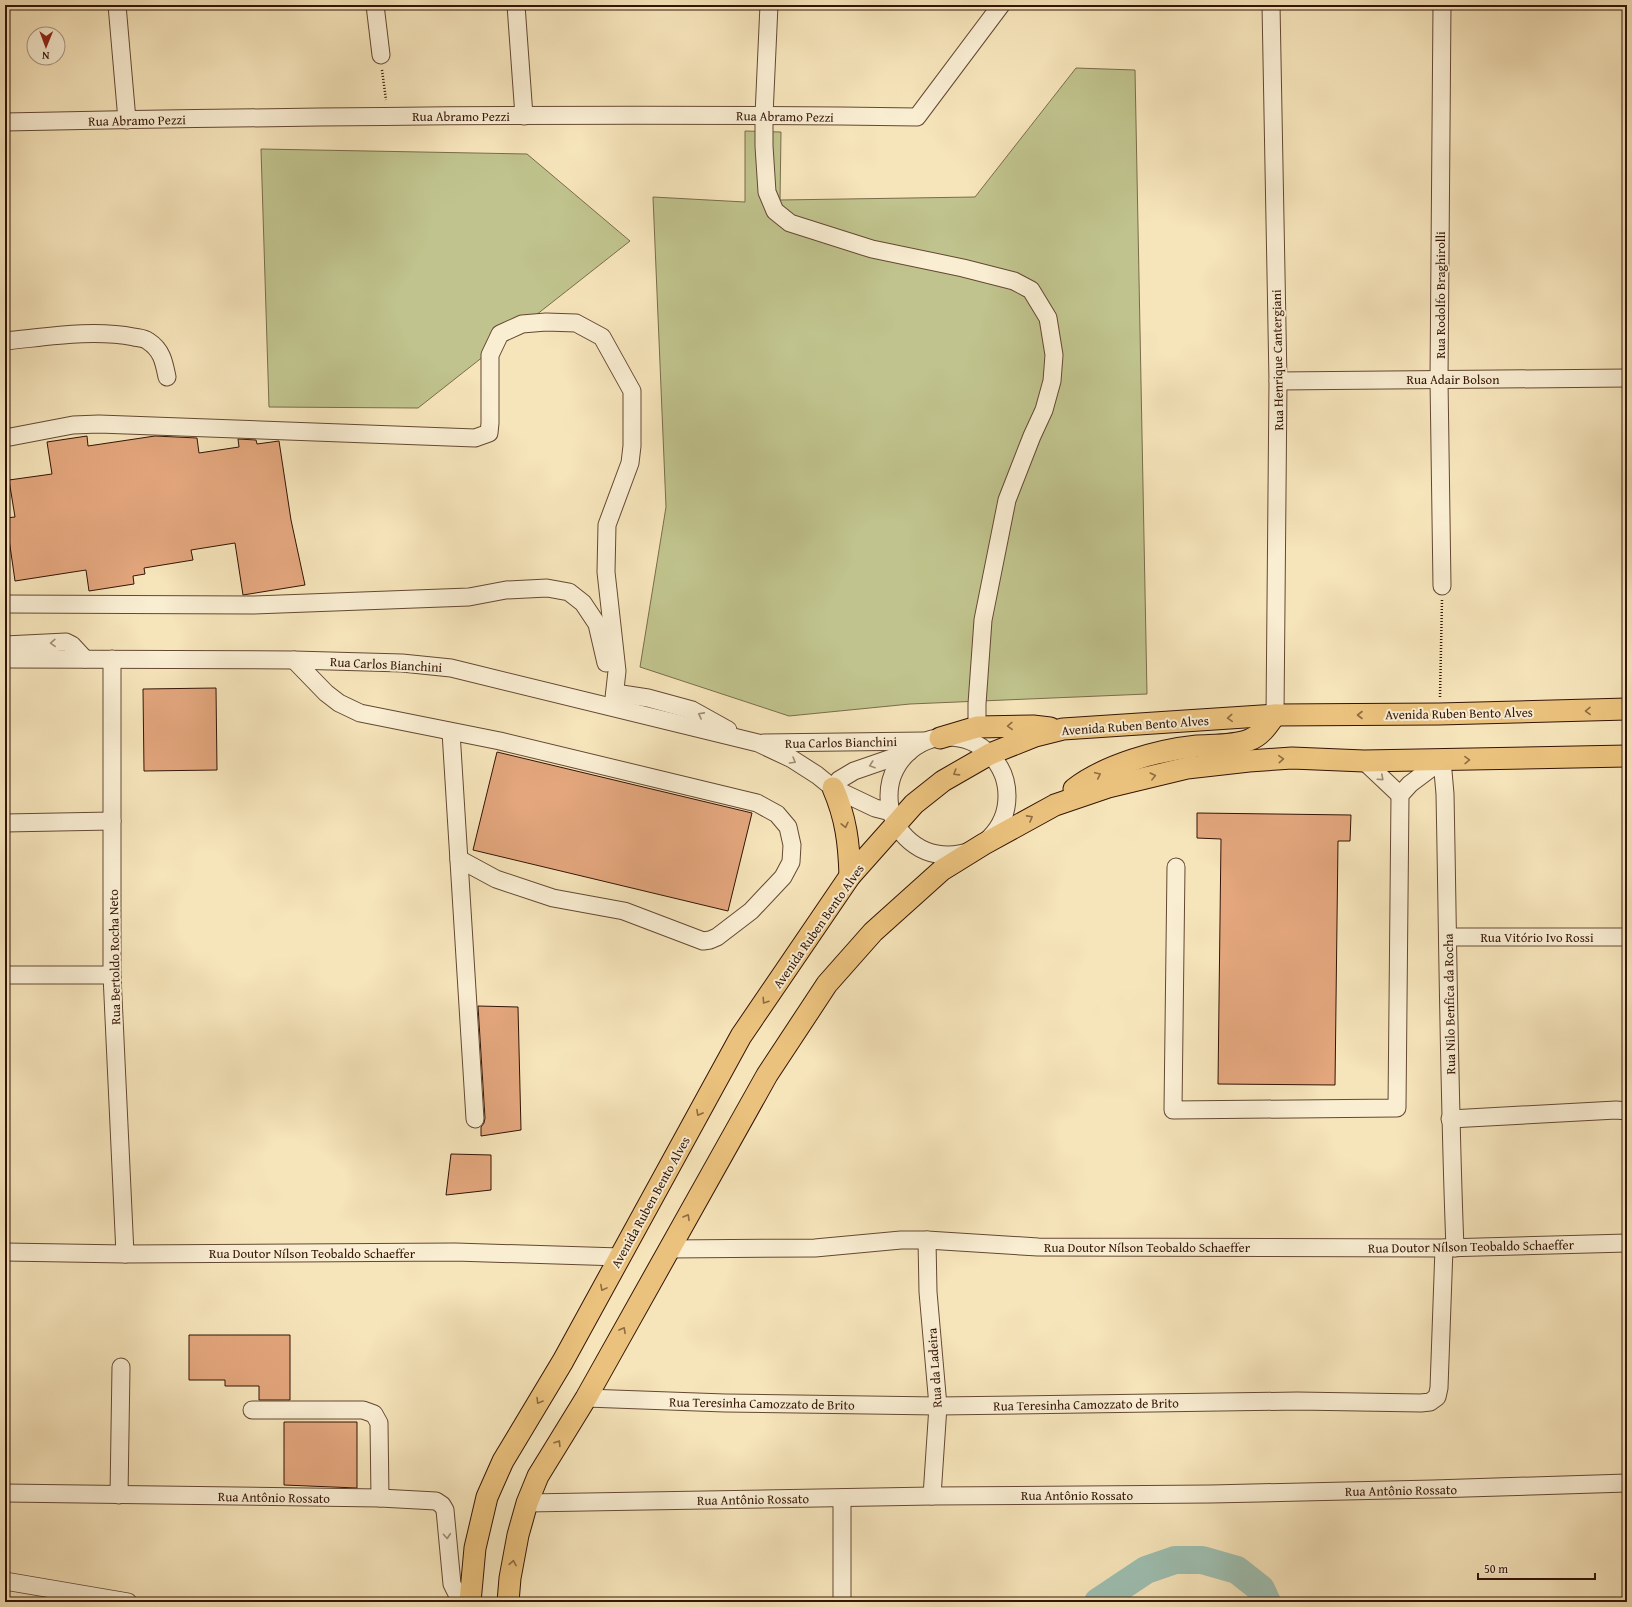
<svg xmlns="http://www.w3.org/2000/svg" width="1632" height="1607" font-family="'Gentium Book Plus',serif">
<style>
.green{fill:#c0c38d;stroke:#7a6c4a}
.lines{fill:none;stroke-linecap:round;stroke-linejoin:round}
.river{stroke:#9dbeb0;stroke-width:28}
.building{fill:#e3a67d;stroke:#331406}
.minor-casing{stroke:#644833;stroke-width:19}
.major-casing{stroke:#331406;stroke-width:23}
.path{stroke:#331406;stroke-width:2.5;stroke-dasharray:1 2;stroke-linecap:butt}
.minor{stroke:#f9edd2;stroke-width:17}
.major{stroke:#ebc27d;stroke-width:21}
.oneway{stroke:#a08b76}
.oneway2{stroke:#8f6b42}
.labels{text-anchor:middle;stroke-width:4;stroke-linejoin:round;paint-order:stroke}
.street-label{font-size:13px;fill:#331406;stroke:#f9edd2}
</style>
<rect width="100%" height="100%" fill="#f6e4ba"/>
<filter id="stains"><feTurbulence type="fractalNoise" baseFrequency=".005" numOctaves="4"/><feColorMatrix values="0 0 0 0 .2 0 0 0 0 .09 0 0 0 0 .02 0 0 0 .5 -.17"/></filter>
<radialGradient id="worn" r=".72"><stop offset=".6" stop-color="#630" stop-opacity="0"/><stop offset="1" stop-color="#630" stop-opacity=".3"/></radialGradient>
<g class="green">
<path d="M1076,68L1135,70L1147,694L910,704L789,716L640,667L666,507L653,197L745,202V131L781,132L780,200L975,197Z"/>
<path d="M261,149L527,154L630,241L418,408L269,407Z"/>
</g>
<g class="lines">
<path class="river" d="M1098,1602L1146,1570L1175,1560H1202L1237,1570L1261,1589L1267,1602"/>
</g>
<g class="building">
<path d="M87,436L88,446L155,436L197,438L199,453L239,447L238,439L256,440L257,444L279,441L291,520L305,585L243,595L235,543L191,550L193,560L144,568L145,574L133,576L134,584L89,591L86,570L15,581L6,518L15,517L9,480L52,474L47,442Z"/>
<path d="M216,688L217,770L144,771L143,689Z"/>
<path d="M497,752L752,813L728,911L473,850Z"/>
<path d="M1197,813L1351,815L1350,841H1338L1335,1085L1218,1084L1221,839L1197,838Z"/>
<path d="M478,1006L518,1007L521,1130L481,1136V1127L484,1123L485,1118Z"/>
<path d="M451,1154L491,1155V1190L446,1195Z"/>
<path d="M189,1335H290V1400H259V1386H225V1380H189Z"/>
<path d="M284,1422H357V1488L284,1485Z"/>
</g>
<g class="lines">
<defs>
<g id="minor">
<path d="M117,5L127,120"/>
<path d="M375,5L381,55"/>
<path d="M516,5L524,116"/>
<path d="M769,5L764,115V146L767,192L775,211L790,223L872,249L963,268L1014,281L1031,290L1048,318L1054,355L1052,381L1044,410L1032,436L1007,500L983,620L977,704V727"/>
<path d="M1271,5L1278,381L1275,715"/>
<path d="M1442,5L1439,380L1442,586"/>
<path d="M5,122C309,116 613,113 917,117L1001,5"/>
<path d="M5,341C47,337 92,329 134,337C138,338 144,338 148,341C162,350 164,362 167,377"/>
<path d="M1278,381L1627,378"/>
<path d="M5,438L73,425L99,424L475,438L489,433L490,423V355L500,334L522,324L546,322L576,323L602,337L632,391V446L630,463L607,525L606,572L617,671L613,707"/>
<path d="M5,604L253,605L469,597L506,590L547,588L569,592L583,603L597,624L606,663"/>
<path d="M5,645L66,642L72,645L85,659"/>
<path d="M5,659L294,660L402,663L451,668L758,743L792,759L817,775L833,788L875,808L891,812"/>
<path d="M112,659V975L125,1254"/>
<path d="M294,660L326,693L339,703L360,713L500,741L757,803L777,814L788,827L792,845L791,862L783,877L751,911L717,937L710,940L703,941L624,911L553,898L496,879L459,859"/>
<path d="M615,693L648,698L692,710L728,730"/>
<path d="M451,732L475,1119"/>
<circle cx="948" cy="796" r="59"/>
<path d="M763,743L924,741"/>
<path d="M1364,761L1400,795"/>
<path d="M833,788L839,780L854,771L909,752"/>
<path d="M5,823L112,821"/>
<path d="M1176,867L1173,1110L1397,1108L1400,795L1410,784L1442,760L1445,794C1448,945 1449,1096 1455,1248"/>
<path d="M1448,937H1627"/>
<path d="M5,975H112"/>
<path d="M1450,1119L1616,1110L1627,1111"/>
<path d="M927,1240L928,1292L938,1406L932,1496"/>
<path d="M668,1249L815,1248L901,1240H927L1038,1247L1444,1248L1627,1243"/>
<path d="M5,1252L125,1254L455,1252L620,1257"/>
<path d="M586,1398L725,1403L938,1406L1297,1401L1421,1403L1430,1402L1437,1397L1439,1388L1444,1248"/>
<path d="M252,1410H363L374,1414L379,1423L380,1498"/>
<path d="M5,1493L380,1498L436,1501L442,1505L445,1510L452,1584L461,1602"/>
<path d="M119,1495L121,1367"/>
<path d="M842,1498V1602"/>
<path d="M527,1503L932,1496L1211,1494L1433,1489L1627,1483"/>
<path d="M5,1581L128,1602"/>
</g>
<g id="major">
<path d="M940,738L977,727L1033,726L1050,728"/>
<path d="M833,788C846,818 849,843 850,876"/>
<path d="M1074,789C1105,765 1158,750 1197,746C1214,745 1234,746 1249,740C1261,736 1268,725 1275,715"/>
<path d="M470,1602L475,1548L487,1497L503,1461L563,1361L741,1036L850,876L914,804L943,781L990,754L1035,736L1063,729L1275,715L1439,714L1627,709"/>
<path d="M508,1602L510,1578L518,1535L527,1503L538,1476L586,1398L767,1075L827,984L873,932L942,870L984,844L1055,805L1108,787L1187,768L1249,761L1292,758L1364,761L1627,756"/>
</g>
</defs>
<use href="#minor" class="minor-casing"/>
<use href="#major" class="major-casing"/>
<g class="path">
<path d="M382,70L386,100"/>
<path d="M1440,697L1442,600"/>
</g>
<use href="#minor" class="minor"/>
<use href="#major" class="major"/>
</g>
<defs><path id="oneway-chevron" d="M-2-3.5L2.5 0L-2 3.5" fill="none" stroke-width="1.6" stroke-linecap="round" stroke-linejoin="round"/></defs>
<g class="oneway">
<use href="#oneway-chevron" transform="translate(53 643) rotate(178)"/>
<use href="#oneway-chevron" transform="translate(701 715) rotate(-152)"/>
<use href="#oneway-chevron" transform="translate(793 761) rotate(30)"/>
<use href="#oneway-chevron" transform="translate(872 765) rotate(161)"/>
<use href="#oneway-chevron" transform="translate(1381 778) rotate(42)"/>
<use href="#oneway-chevron" transform="translate(447 1536) rotate(85)"/>
</g>
<g class="oneway2">
<use href="#oneway-chevron" transform="translate(1588 711) rotate(179)"/>
<use href="#oneway-chevron" transform="translate(1360 715) rotate(180)"/>
<use href="#oneway-chevron" transform="translate(1230 718) rotate(176)"/>
<use href="#oneway-chevron" transform="translate(1010 726) rotate(178)"/>
<use href="#oneway-chevron" transform="translate(1281 759) rotate(-4)"/>
<use href="#oneway-chevron" transform="translate(1467 760) rotate(-1)"/>
<use href="#oneway-chevron" transform="translate(956 773) rotate(148)"/>
<use href="#oneway-chevron" transform="translate(1098 775) rotate(-25)"/>
<use href="#oneway-chevron" transform="translate(1153 776) rotate(-14)"/>
<use href="#oneway-chevron" transform="translate(1030 818) rotate(-29)"/>
<use href="#oneway-chevron" transform="translate(845 825) rotate(77)"/>
<use href="#oneway-chevron" transform="translate(765 1001) rotate(124)"/>
<use href="#oneway-chevron" transform="translate(699 1113) rotate(119)"/>
<use href="#oneway-chevron" transform="translate(687 1217) rotate(-60)"/>
<use href="#oneway-chevron" transform="translate(603 1288) rotate(118)"/>
<use href="#oneway-chevron" transform="translate(623 1330) rotate(-61)"/>
<use href="#oneway-chevron" transform="translate(539 1401) rotate(121)"/>
<use href="#oneway-chevron" transform="translate(558 1443) rotate(-58)"/>
<use href="#oneway-chevron" transform="translate(513 1563) rotate(-80)"/>
</g>
<g class="labels">
<g class="street-label">
<text x="461" y="121">Rua Abramo Pezzi</text>
<text transform="translate(785 116) rotate(1)" y="5">Rua Abramo Pezzi</text>
<text transform="translate(137 120) rotate(-1)" y="5">Rua Abramo Pezzi</text>
<text transform="translate(1440 295) rotate(-90)" y="5">Rua Rodolfo Braghirolli</text>
<text transform="translate(1277 360) rotate(-91)" y="5">Rua Henrique Cantergiani</text>
<text x="1453" y="384">Rua Adair Bolson</text>
<text transform="translate(386 664) rotate(3)" y="5">Rua Carlos Bianchini</text>
<text transform="translate(1459 713) rotate(-1)" y="5">Avenida Ruben Bento Alves</text>
<text transform="translate(1135 725) rotate(-4)" y="5">Avenida Ruben Bento Alves</text>
<text transform="translate(841 742) rotate(-1)" y="5">Rua Carlos Bianchini</text>
<text transform="translate(818 926) rotate(-55)" y="5">Avenida Ruben Bento Alves</text>
<text x="1537" y="942">Rua Vitório Ivo Rossi</text>
<text transform="translate(114 957) rotate(-91)" y="5">Rua Bertoldo Rocha Neto</text>
<text transform="translate(1449 1004) rotate(-91)" y="5">Rua Nilo Benfica da Rocha</text>
<text transform="translate(650 1202) rotate(-61)" y="5">Avenida Ruben Bento Alves</text>
<text transform="translate(1471 1246) rotate(-1)" y="5">Rua Doutor Nílson Teobaldo Schaeffer</text>
<text x="1147" y="1252">Rua Doutor Nílson Teobaldo Schaeffer</text>
<text x="312" y="1258">Rua Doutor Nílson Teobaldo Schaeffer</text>
<text transform="translate(934 1368) rotate(-94)" y="5">Rua da Ladeira</text>
<text transform="translate(762 1403) rotate(1)" y="5">Rua Teresinha Camozzato de Brito</text>
<text transform="translate(1086 1404) rotate(-1)" y="5">Rua Teresinha Camozzato de Brito</text>
<text transform="translate(1401 1490) rotate(-1)" y="5">Rua Antônio Rossato</text>
<text x="1077" y="1500">Rua Antônio Rossato</text>
<text transform="translate(274 1497) rotate(1)" y="5">Rua Antônio Rossato</text>
<text transform="translate(753 1499) rotate(-1)" y="5">Rua Antônio Rossato</text>
</g>
</g>
<rect width="1632" height="1607" fill="none" stroke="#f6e4ba" stroke-width="20"/>
<rect x="6" y="6" width="1620" height="1595" fill="none" stroke="#331406" stroke-width="2"/>
<rect x="10" y="10" width="1612" height="1587" fill="none" stroke="#331406"/>
<g transform="translate(46 46) rotate(181)"><circle r="19" fill="#f9edd2" stroke="#aa9680"/>
<path d="M0-3L7 15L0 10L-7 15Z" fill="#8f2418"/>
<text y="-6" font-size="11" font-weight="bold" text-anchor="middle" fill="#331406">N</text>
</g>
<path d="M1478 1573v6h117v-6" fill="none" stroke="#331406" stroke-width="2"/>
<text x="1484" y="1573" font-size="12" fill="#331406" stroke="#f9edd2" stroke-width="3" paint-order="stroke">50 m</text>
<rect width="100%" height="100%" filter="url(#stains)"/>
<rect width="100%" height="100%" fill="url(#worn)"/>
</svg>
